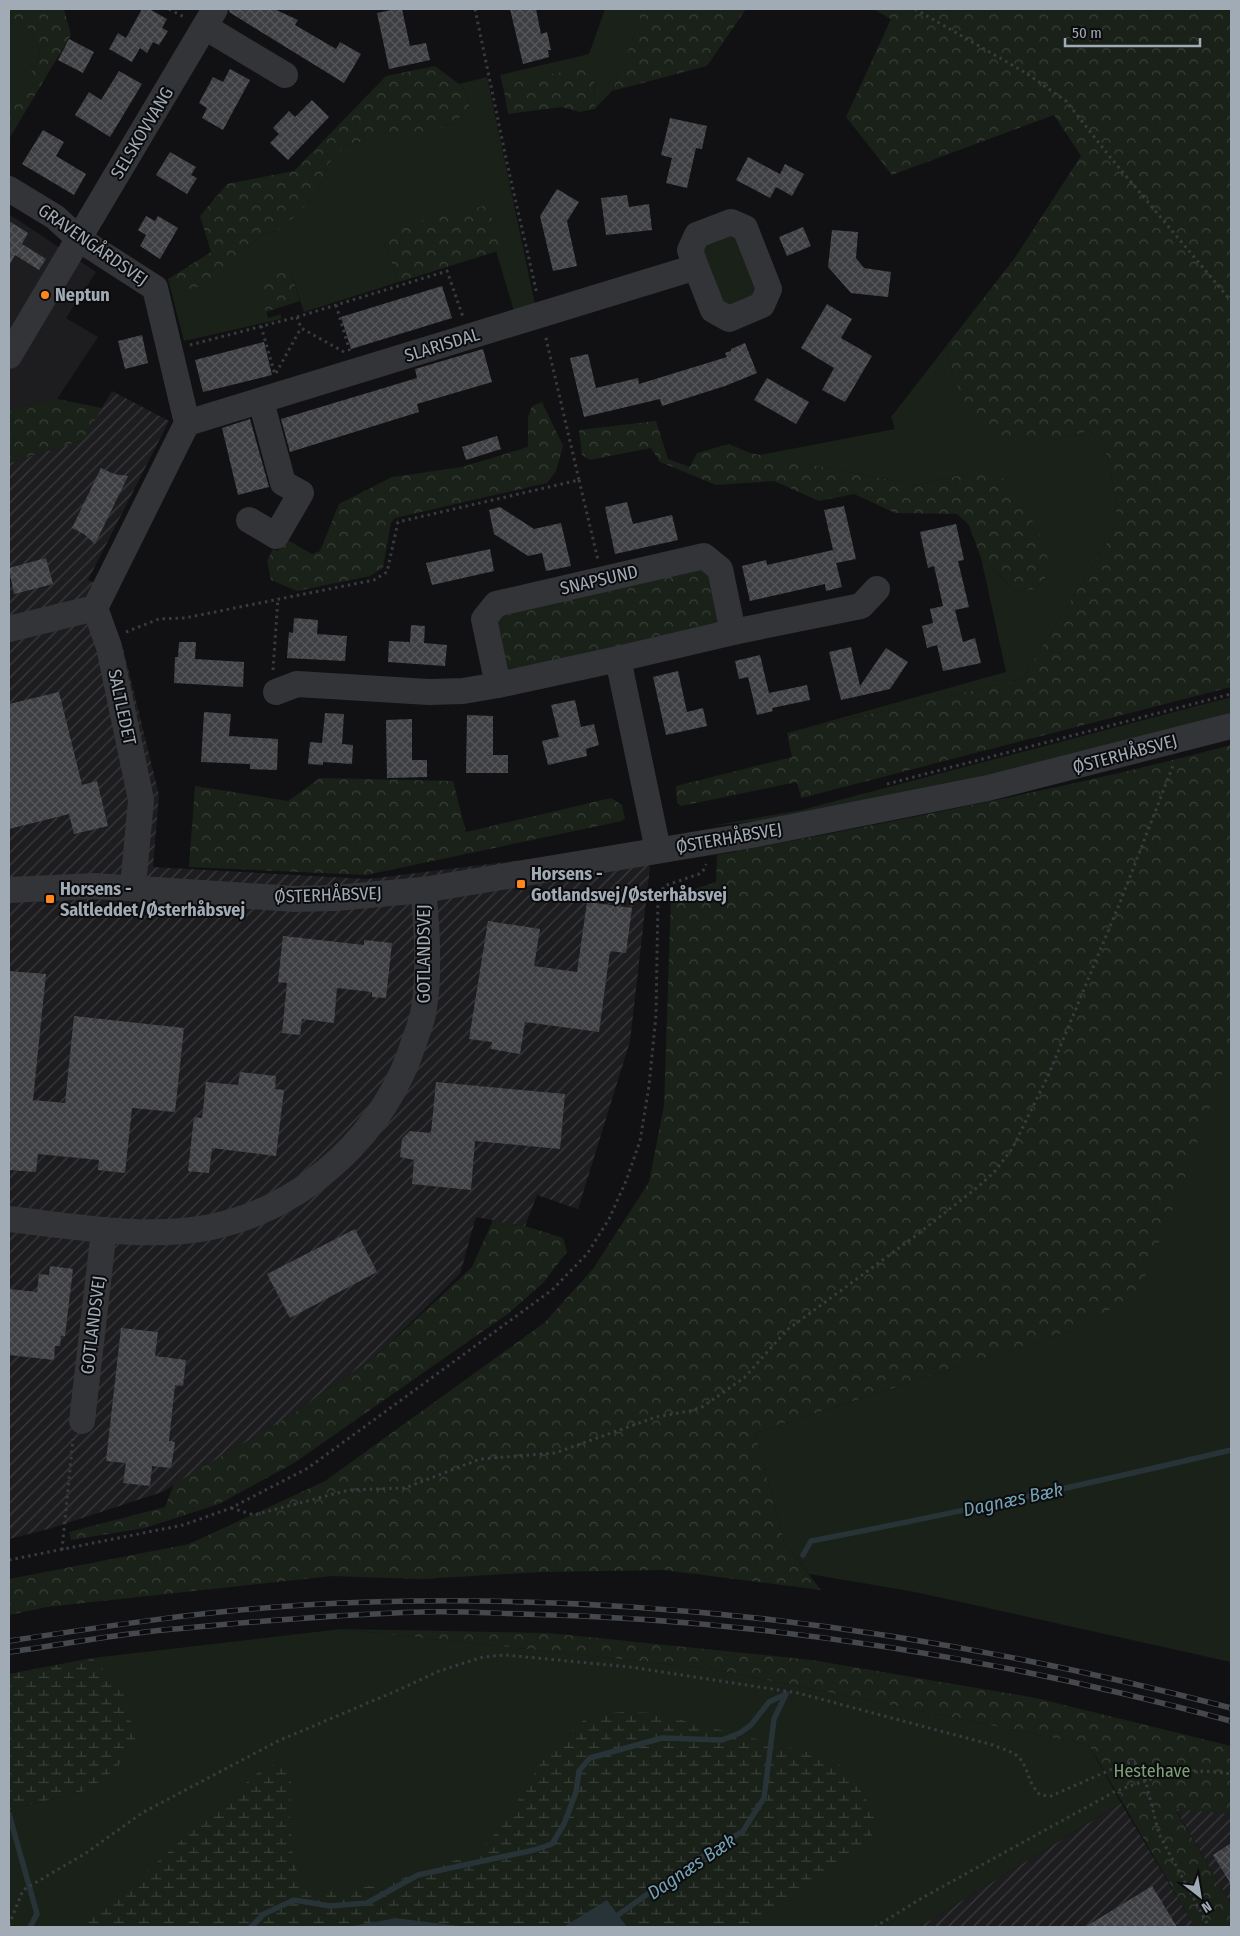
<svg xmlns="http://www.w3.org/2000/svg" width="1240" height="1936" font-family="'Fira Sans Condensed',sans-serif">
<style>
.built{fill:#1d1d20}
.industrial{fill:url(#industrial-furrows)}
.grass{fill:#192119}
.forest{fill:url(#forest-crowns)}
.wetland{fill:url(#wetland-marsh)}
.water{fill:#273337}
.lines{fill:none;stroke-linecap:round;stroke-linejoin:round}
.stream{stroke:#273337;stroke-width:5.5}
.building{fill:url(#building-cross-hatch)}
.path{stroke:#383b3f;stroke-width:3;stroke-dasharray:2.5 4;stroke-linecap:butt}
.minor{stroke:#323438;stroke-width:26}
.rail-casing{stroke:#45484d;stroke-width:5.5}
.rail{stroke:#0c0c0e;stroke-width:4;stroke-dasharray:11;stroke-linecap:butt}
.poi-dot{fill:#ff881d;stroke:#0c0c0e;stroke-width:2}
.labels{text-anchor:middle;stroke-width:4;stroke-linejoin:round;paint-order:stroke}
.street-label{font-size:18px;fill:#a1abb5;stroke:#0c0c0e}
.poi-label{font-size:18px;font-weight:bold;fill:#a1abb5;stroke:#0c0c0e;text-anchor:start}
.park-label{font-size:18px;fill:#7ca177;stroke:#0c0c0e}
.water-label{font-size:19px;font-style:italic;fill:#75a2b3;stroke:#0c0c0e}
</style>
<defs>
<pattern id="industrial-furrows" width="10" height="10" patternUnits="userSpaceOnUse" patternTransform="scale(1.25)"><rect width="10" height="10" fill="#1d1d20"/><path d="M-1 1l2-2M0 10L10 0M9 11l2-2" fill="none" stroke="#3b3b3e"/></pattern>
<pattern id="forest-crowns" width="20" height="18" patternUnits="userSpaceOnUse" patternTransform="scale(1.25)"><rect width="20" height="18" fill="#192119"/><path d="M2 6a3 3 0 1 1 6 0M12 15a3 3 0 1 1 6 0" fill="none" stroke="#373f38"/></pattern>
<pattern id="wetland-marsh" width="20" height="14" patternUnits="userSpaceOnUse" patternTransform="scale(1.25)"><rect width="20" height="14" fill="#192119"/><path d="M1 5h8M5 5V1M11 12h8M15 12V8" fill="none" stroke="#373f38"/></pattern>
<pattern id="building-cross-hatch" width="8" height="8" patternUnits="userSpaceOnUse" patternTransform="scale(1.25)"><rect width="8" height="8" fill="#3d3f43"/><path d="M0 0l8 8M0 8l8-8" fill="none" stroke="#56585c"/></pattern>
</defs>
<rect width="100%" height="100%" fill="#111113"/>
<path class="built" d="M9,214L96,272L66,318L98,337L57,399L9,409Z"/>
<g class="industrial">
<path d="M112,391L169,421L88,580L100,585L123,648L159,795L153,867L368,879L570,854L637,841L650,867L630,1041L578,1209L537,1195L525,1226L476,1217L460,1274L381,1352L287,1418L162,1492L52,1528L9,1539V463L83,440Z"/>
<path d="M1121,1803L1195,1927H919Z"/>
<path d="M1175,1808L1231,1814V1904Z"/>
</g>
<g class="grass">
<path d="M605,9H640V21L612,91L595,109L594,77L522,79L504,91L500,75L589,54Z"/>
<path d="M15,19C31,26 37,40 40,56L21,91L9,98V25Z"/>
<path d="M487,77L535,304L514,311L496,251L501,250L383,240L399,282L304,312L290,270L257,281L268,318L281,314V319L184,341L168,279L183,291L227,273L259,236L278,230L293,218L316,195L328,164L346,146L371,139L444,127L456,121L470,107L463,87L459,84Z"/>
<path d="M732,231L762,291L729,309L722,305L699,249Z"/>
<path d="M947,345L953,377L1044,442L1090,431L1107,455L1117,505L1113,533L1022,679L787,733L1006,672L981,558L1015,591L1036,589L1048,574L965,474L916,485L759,455L895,429L891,417Z"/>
<path d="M1231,697V714L1092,753L798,817L710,826L801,810Z"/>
<path d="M1231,1046V1662L915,1592L809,1574L784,1542L755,1433L1072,1330Z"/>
<path d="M341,1629L712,1669L1089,1745L1121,1803L919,1927H627L607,1901L563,1927H468L396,1918L347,1927H9V1810L88,1790L123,1689L92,1658Z"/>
</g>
<g class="forest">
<path d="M9,9H64L71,35L9,139V98L21,90L40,56C37,40 31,26 15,20L9,25Z"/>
<path d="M640,9H746L707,66L612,91L640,21Z"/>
<path d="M873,9H1231V687L801,798L797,782L681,806L677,803L676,786L792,757L787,733L1022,679L1113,533L1117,505L1107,455L1090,431L1044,442L1001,437L973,417L953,377L947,345L1014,259L1081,156L1054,115L892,175L846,117L891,19Z"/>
<path d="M435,66L463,87L470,107L456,121L444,127L421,133L371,139L346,146L328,164L316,195L293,218L278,230L259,236L227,273L205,285L183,291L168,279L211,252L200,216L227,184L294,171L386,76Z"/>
<path d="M581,69L594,76L595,109L579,112L562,107L508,114L504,91L522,79Z"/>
<path d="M488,205L501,250L399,282L383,240L390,228Z"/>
<path d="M290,270L300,301L266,312L256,280Z"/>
<path d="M57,399L102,408L83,440L9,463V409Z"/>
<path d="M542,402L563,446L556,471L547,483L395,518L391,523L383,568L370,576L297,591L271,580L267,561L273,549L278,551L284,538L312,554L320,551L339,504L392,477L462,467L528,447V417L532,406Z"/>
<path d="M656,421L668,459L690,467L697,453L729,444L750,453L916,485L965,474L999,475L1017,493L1047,548L1048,574L1036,589L1015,591L981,558L969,525L957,514L895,513L854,494L819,501L774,481L716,485L660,462L651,448L590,460L582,455L579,430Z"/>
<path d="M706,563L720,630L503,670L496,610Z"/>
<path d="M1231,745V1049L1180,1191L1138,1294L1072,1330L755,1433L784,1542L821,1590L664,1570L542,1572L421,1579L332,1576L47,1607L9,1615V1579L189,1544L325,1481L544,1323L593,1269L649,1182L664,1106L671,897L716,882L717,855C889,822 1061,790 1231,745Z"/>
<path d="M320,778L453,781L466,832L611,798L622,805L625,818L622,821L366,875L189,867L195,786L288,801Z"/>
<path d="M493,1220L525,1226L563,1238L567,1252L543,1283L509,1313L294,1463L219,1504L145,1528L71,1540L69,1532L165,1507L174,1484L287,1418L381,1352L472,1267Z"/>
<path d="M341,1629L549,1633L812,1660L1036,1698L1231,1746V1814L1175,1809L1231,1904V1927H1195L1089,1745L712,1669Z"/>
</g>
<g class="wetland">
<path d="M92,1658L123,1689L135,1739L117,1768L88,1790L9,1810V1674Z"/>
<path d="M625,1712L653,1713L831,1758L850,1773L869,1804L877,1825L866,1846L750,1927H627L607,1901L563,1927H468L396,1918L347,1927H66L92,1917L121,1894L263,1768L282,1763L289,1768L291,1778L290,1817L293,1859L299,1877L317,1890H352L400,1879L477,1853L503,1825L546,1755L585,1719L596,1714Z"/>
</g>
<g class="water">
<path d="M607,1900L627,1927H563Z"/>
<path d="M396,1918L468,1927H347Z"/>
</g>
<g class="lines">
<g class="stream">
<path d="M803,1555L811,1541C952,1514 1092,1483 1231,1450"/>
<path d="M9,1814L37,1914L30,1927"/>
<path d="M618,1915L684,1868L743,1831L764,1798L774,1719L786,1694"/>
<path d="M251,1927L264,1914L294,1900L330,1906L367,1903L418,1875L534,1850L552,1844L564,1824L576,1792L579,1771L590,1758L662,1738L722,1740L740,1733L751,1725L769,1702L786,1694"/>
</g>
</g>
<g class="building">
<path d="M142,9H149L167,19L162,28L168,31L159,45L153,42L147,53L140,48L132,62L109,49L118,33L126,38Z"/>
<path d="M230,9H274L298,20L295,25L336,49L340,42L361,54L344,83L229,12Z"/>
<path d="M396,9H402L410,46L426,43L430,60L389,69L377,13Z"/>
<path d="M510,9H536L541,34L547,32L551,50H548L549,57L523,64Z"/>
<path d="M69,39L94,52L83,73L58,60Z"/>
<path d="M230,69L250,80L223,130L202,118L207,108L199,103L213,77L223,82Z"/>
<path d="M119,71L142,84L110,137L75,115L89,92L101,100Z"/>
<path d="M312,100L329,117L288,160L270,143L279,134L273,128L289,111L295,117Z"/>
<path d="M670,118L707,126L702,149L696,148L687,188L666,183L672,158L661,155Z"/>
<path d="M43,130L64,142L56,156L86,174L74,195L22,164Z"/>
<path d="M170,152L196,167L191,175L197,178L187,194L156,175Z"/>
<path d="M748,157L780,174L785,164L804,174L792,196L776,187L770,198L736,180Z"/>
<path d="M557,189L579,202L567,221L577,266L553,271L540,216Z"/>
<path d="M627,195L629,207L649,204L652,230L606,235L601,198Z"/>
<path d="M146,216L155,221L158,216L178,228L160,259L140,246L146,235L138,230Z"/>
<path d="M9,221L28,233L22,244L46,259L39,270L15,255L9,266Z"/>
<path d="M803,227L811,246L787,256L779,237Z"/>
<path d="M832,230L858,232L856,258L864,268L891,272L888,297L851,293L828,267Z"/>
<path d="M442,286L452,318L351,349L341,317Z"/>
<path d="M827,304L852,319L841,338L872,356L845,402L822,390L834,368L801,348Z"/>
<path d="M142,335L148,363L125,369L118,341Z"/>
<path d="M264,342L272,375L203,392L195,360Z"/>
<path d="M745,343L757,373L725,386L662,406L660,399L584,417L570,358L588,354L596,388L638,378L639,384L727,357L725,353L731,351V349Z"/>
<path d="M483,349L492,382L417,404L419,412L290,452L281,419L417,378L415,369Z"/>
<path d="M767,378L809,402L796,424L754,400Z"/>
<path d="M250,419L269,487L238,495L222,428Z"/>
<path d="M497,436L501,449L466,460L462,447Z"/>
<path d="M101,468L114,474L128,476L95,544L84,534L72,528Z"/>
<path d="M627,502L633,524L672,515L678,540L615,554L605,507Z"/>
<path d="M844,506L856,559L836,563L824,510Z"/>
<path d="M500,507L534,529L561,523L571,566L546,571L542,553L528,556L494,534L489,510Z"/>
<path d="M956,524L964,560L958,561L969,607L955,610L963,642L975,638L981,663L943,671L937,645L927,648L922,626L933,623L930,609L943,606L934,566L928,568L920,532Z"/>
<path d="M490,549L494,571L432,585L426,563Z"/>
<path d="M833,550L842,587L826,591L825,584L750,601L742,566L766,560L767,565Z"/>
<path d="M46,558L53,584L14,594L9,568Z"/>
<path d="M294,618L318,620L317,634L347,636L345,661L287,658L289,632L293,633Z"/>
<path d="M411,625L425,626L424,643L447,645L445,666L388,662L389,641L410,642Z"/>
<path d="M179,642H196L195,659L244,662L243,687L174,683L175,657H178Z"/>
<path d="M851,647L860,686L886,648L908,662L890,689L841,700L829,652Z"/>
<path d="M760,655L769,693L807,685L810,700L772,708L773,711L757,715L748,677L739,679L735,661Z"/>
<path d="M678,671L687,712L703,708L707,726L666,735L653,677Z"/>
<path d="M59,692L82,785L97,781L108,826L74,834L69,814L9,829V704Z"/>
<path d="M575,700L581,727L594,724L599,745L586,749L587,756L548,765L542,741L559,737L551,705Z"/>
<path d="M204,712L231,714L229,736L278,739L277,770L250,769V764L201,762Z"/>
<path d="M325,713L344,714L342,744L353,745L352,764L323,762V765L308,764L310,742L322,743Z"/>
<path d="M467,715L493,716V755H508V773H466Z"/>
<path d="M412,719V760H427V777L387,778L386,720Z"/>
<path d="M587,902L632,908L626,953L610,951L599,1032L525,1022L520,1054L491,1049L492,1042L469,1039L488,921L540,929L534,966L577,972Z"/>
<path d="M283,936L364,945V940L392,943L386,998L372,997V992L337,988L334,1023L302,1019L300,1035L282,1033L287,983L278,982Z"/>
<path d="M9,971L46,974L33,1100L65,1103L74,1016L184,1028L175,1112L132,1108L125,1173L98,1170L99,1160L38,1154L36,1172L9,1170Z"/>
<path d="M240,1072L276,1076L275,1089L284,1090L276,1156L212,1148L209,1173L188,1171L194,1117L202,1118L206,1082L238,1085Z"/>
<path d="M436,1082L565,1094L560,1149L475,1141L471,1190L412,1184L414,1160L400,1157L402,1139L410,1131L431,1133Z"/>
<path d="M355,1229L377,1272L290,1318L267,1274Z"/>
<path d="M50,1266L73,1269L65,1336H61L60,1346H55L54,1360L9,1355V1289L37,1292L39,1274L49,1275Z"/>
<path d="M121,1328L158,1332L155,1356L186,1360L183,1386L175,1385L169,1441L175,1442L171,1468L152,1466L150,1486L123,1483L126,1463L106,1461Z"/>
<path d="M1231,1843V1884L1213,1855Z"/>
<path d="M1152,1886L1177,1927H1085Z"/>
</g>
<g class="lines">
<g class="path">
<path d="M169,9L186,18"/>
<path d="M475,9L507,163L537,294"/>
<path d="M915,9L1026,73L1066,101L1110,157L1231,301"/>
<path d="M336,305L350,352"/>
<path d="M297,317L301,328L344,352"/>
<path d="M261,326L275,375"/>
<path d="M190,345L297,317L447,271L463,317"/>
<path d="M276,373L301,328"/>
<path d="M579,480L598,560"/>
<path d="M126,632L159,619L185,618L374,580L387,572L398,522L579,480L545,334"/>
<path d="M273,670L278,598"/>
<path d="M887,784L1231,694"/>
<path d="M231,1508L254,1515L349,1490L405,1488L480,1459L555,1453L656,1417L690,1411L702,1407L744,1378L787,1330L914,1237L979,1186L995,1171L1012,1149L1048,1076L1121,900L1174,763"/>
<path d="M62,1550L73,1439"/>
<path d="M9,1560L183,1525L231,1508L308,1468L552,1290L587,1254L609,1219L626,1181L640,1141L649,1086L656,1015L658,899L664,886L699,874L703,871L706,864"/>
<path d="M9,1925L23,1890L86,1853L142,1813L278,1741L396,1691L439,1671L483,1657L505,1655L630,1667L798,1693L993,1745C1002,1749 1016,1752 1021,1760C1030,1773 1027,1781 1040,1795L1051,1796L1126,1763H1135L1141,1770L1145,1779L1159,1834L1209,1927"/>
<path d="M875,1927L922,1898L1114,1792C1152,1777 1190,1766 1231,1774"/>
</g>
<g class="minor">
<path d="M205,27L285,75"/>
<path d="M9,189L55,217L79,239L155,288L187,423L95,608L109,647L141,800L133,887"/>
<path d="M9,356L215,9"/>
<path d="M187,423L696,267L713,310L729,319L762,305L769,289L745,228L731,222L697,235L690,250L696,267"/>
<path d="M249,520L276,536L301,493L283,483L261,401"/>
<path d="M9,629L95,608"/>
<path d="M618,659L658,850"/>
<path d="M498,685L484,619L496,604L704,556L720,569L733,632"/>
<path d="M276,692L297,684L429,692L463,691L498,685L618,659L733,632L861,606L877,589"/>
<path d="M9,890L95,886L295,899L336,898L423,890L752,835L988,788L1231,726"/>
<path d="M9,1219C72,1226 149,1240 211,1227C307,1207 387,1131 415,1039C418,1031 421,1022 423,1014C430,977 427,927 423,890"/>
<path d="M82,1421L104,1230"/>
</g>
<defs>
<g id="rail">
<path d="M9,1641C107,1626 205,1611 304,1605C620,1587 926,1628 1231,1708"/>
<path d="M9,1652C52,1646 95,1638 138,1633C164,1629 191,1628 218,1625C286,1619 354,1614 422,1612C455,1611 488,1613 521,1614C762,1619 999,1658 1231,1721"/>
</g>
</defs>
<use href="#rail" class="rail-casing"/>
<use href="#rail" class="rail"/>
</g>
<g class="poi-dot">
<circle cx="45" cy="295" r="5"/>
<rect x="516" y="879" width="10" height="10" rx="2.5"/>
<rect x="45" y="894" width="10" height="10" rx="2.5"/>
</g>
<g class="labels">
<g class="street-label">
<text transform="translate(142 133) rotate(-59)" y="6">SELSKOVVANG</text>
<text transform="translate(93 245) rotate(35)" y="6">GRAVENGÅRDSVEJ</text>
<text transform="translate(442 345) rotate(-17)" y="6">SLARISDAL</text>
<text transform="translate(599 580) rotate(-13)" y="6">SNAPSUND</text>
<text transform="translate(122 707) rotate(78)" y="6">SALTLEDET</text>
<text transform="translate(1125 754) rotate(-15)" y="6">ØSTERHÅBSVEJ</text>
<text transform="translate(729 838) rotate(-10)" y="6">ØSTERHÅBSVEJ</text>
<text transform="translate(328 895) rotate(-2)" y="6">ØSTERHÅBSVEJ</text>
<text transform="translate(424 954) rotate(-90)" y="6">GOTLANDSVEJ</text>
<text transform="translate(93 1325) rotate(-83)" y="6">GOTLANDSVEJ</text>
</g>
<g class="poi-label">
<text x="55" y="301">Neptun</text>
<text x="531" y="880">Horsens -<tspan x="531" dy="21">Gotlandsvej/Østerhåbsvej</tspan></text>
<text x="60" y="895">Horsens -<tspan x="60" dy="21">Saltleddet/Østerhåbsvej</tspan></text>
</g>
<g class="park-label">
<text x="1152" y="1777">Hestehave</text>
</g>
<g class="water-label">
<text transform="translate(1013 1499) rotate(-12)" y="7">Dagnæs Bæk</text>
<text transform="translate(691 1866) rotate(-34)" y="7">Dagnæs Bæk</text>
</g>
</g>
<rect width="1240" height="1936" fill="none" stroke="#a1abb5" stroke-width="20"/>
<g transform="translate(1200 1896) rotate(149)" stroke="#0c0c0e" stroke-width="4" paint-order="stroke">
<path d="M0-4L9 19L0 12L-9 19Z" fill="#a1abb5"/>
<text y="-8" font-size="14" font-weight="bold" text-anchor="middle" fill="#a1abb5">N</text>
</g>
<path d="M1065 38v8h135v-8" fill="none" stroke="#a1abb5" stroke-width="2.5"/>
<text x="1072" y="38" font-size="15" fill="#a1abb5" stroke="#0c0c0e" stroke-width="4" paint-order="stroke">50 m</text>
</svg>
